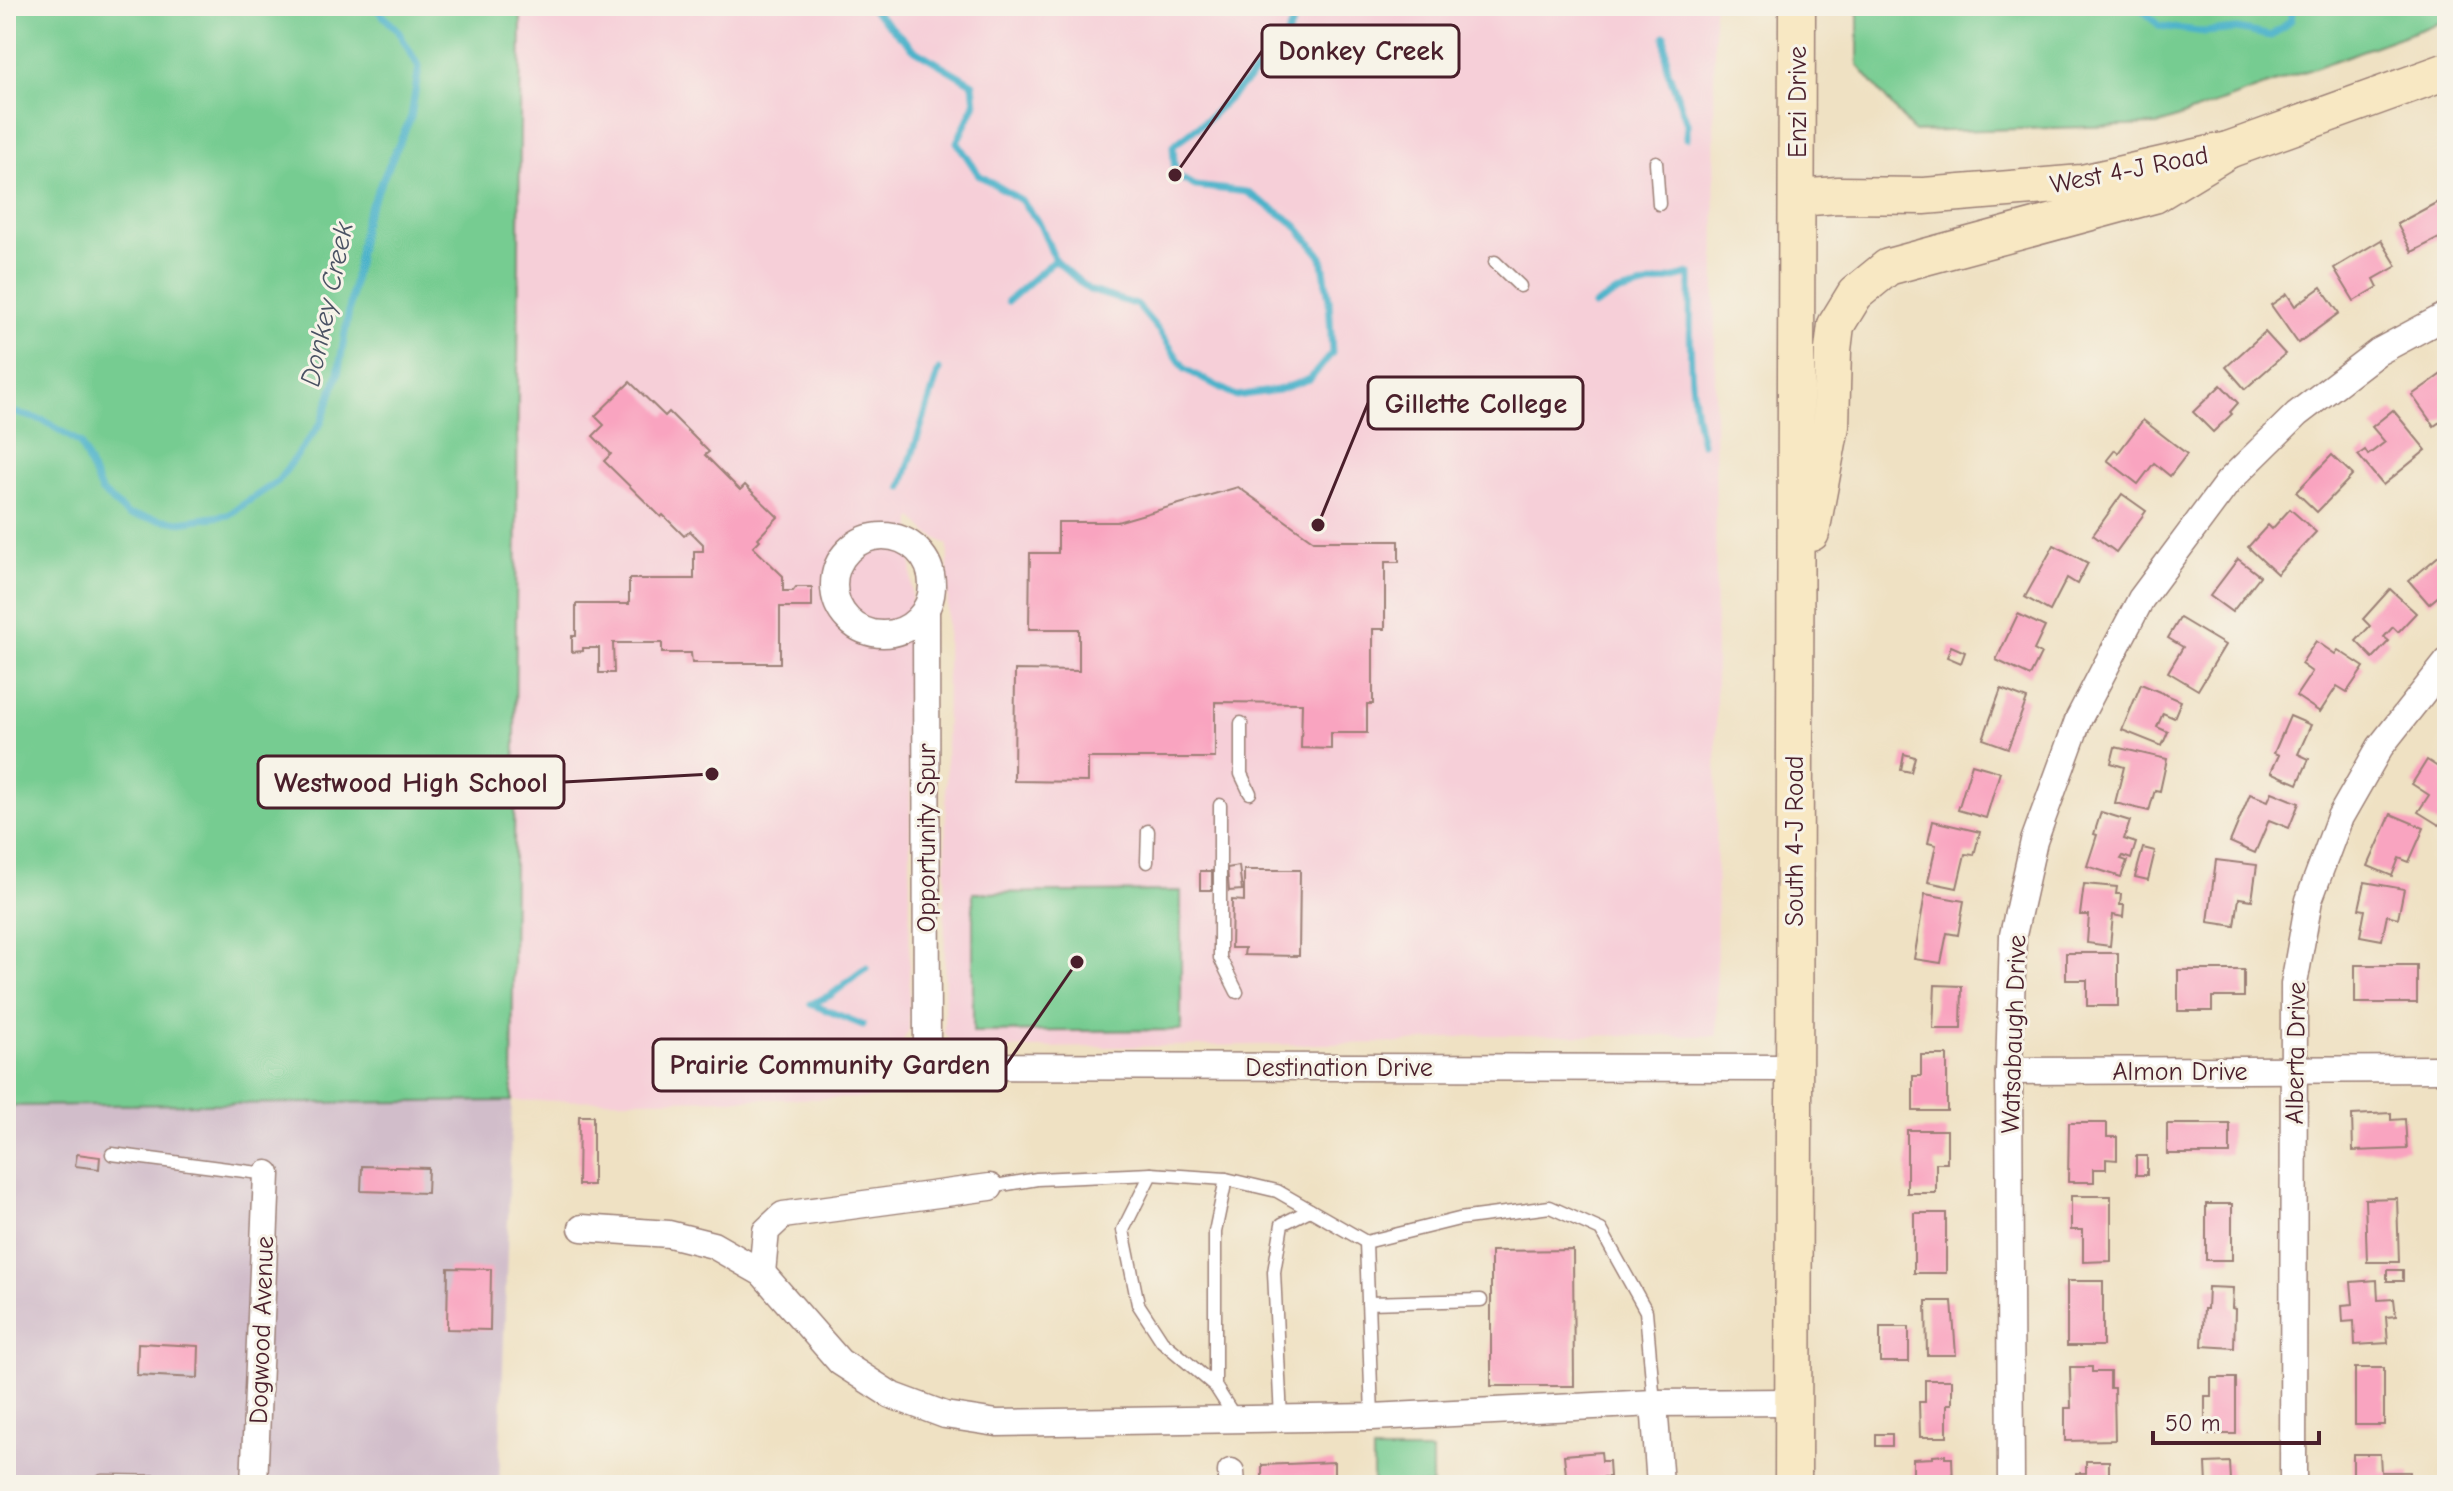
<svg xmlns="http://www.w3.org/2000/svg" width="2453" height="1491" font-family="'Comic Neue',sans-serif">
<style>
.built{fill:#f6cfd8}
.industrial{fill:#d1bdca}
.green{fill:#76cc91;stroke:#60765e;stroke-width:2}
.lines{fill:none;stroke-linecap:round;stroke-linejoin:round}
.stream{stroke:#4bb2ca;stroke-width:7}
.building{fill:#f9a4c0}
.service-casing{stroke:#9c8077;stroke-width:15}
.minor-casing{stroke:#9c8077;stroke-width:29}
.secondary-casing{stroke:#9c8077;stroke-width:39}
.service{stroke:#fff;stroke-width:12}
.minor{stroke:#fff;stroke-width:26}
.secondary{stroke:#f8e8c3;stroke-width:36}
.labels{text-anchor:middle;stroke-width:6;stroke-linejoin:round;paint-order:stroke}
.street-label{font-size:26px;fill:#4a1f2b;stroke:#f7f3e8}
.water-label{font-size:28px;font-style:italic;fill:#4a5263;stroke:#f7f3e8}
.leader{fill:none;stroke:#4a1f2b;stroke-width:3}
.callout-dot{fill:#4a1f2b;stroke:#f7f3e8;stroke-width:3}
.callout{fill:#f7f3e8;stroke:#4a1f2b;stroke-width:3}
.callout-label{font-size:28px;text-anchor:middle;font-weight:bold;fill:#4a1f2b}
</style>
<rect width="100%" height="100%" fill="#f7f3e8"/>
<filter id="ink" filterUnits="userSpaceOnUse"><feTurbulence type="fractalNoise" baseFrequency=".0125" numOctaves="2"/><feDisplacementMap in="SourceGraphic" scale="16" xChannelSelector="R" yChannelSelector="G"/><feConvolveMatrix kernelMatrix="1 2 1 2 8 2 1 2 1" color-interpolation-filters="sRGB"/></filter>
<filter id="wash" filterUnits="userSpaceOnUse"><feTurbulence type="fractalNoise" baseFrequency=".006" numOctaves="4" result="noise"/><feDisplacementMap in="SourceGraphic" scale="32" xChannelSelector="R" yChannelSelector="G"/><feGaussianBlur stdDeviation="1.8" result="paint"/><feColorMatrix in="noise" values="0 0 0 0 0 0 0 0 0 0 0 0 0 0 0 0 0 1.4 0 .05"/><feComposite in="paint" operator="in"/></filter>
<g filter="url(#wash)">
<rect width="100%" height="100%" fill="#efe1c3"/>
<path class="built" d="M521,6H1714L1717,1036L1478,1035L1400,1043L962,1049L951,1042L944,1033L948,545L928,533L912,517L909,1030L902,1042L890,1047L877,1048L879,1098L512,1101Z"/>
<path class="industrial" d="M512,1101L499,1485H6V1106Z"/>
<g class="green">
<path d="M6,6H521L512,1101L6,1106Z"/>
<path d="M1858,6H2447V20L2157,125L1914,132L1858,66Z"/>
<path d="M1181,891V1030L973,1032V893Z"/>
<rect x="1373" y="1451" width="59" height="34"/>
</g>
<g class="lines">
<g class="stream">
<path d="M869,6L915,50L973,84L975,104L957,142L979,175L1021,200L1041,226L1055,260L1089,290L1137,305L1160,332L1185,369L1236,396L1278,390L1310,379L1332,353L1329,300L1322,257L1294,223L1247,192L1195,186L1175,175L1173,146L1209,118L1282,46L1301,6"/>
<path d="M2138,6L2160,26L2205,32L2237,29L2271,36L2291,20L2293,6"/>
<path d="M1665,36L1667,68L1687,123V138"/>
<path d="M1008,301L1055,260"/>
<path d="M1594,306L1616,293L1690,274C1691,331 1687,387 1702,443"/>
<path d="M6,410L45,421L80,443L101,491L128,515L179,522L228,515L278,481L321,423L338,374L365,218L411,117L419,67L398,31L374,6"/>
<path d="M902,487L939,370"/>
<path d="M811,1004L831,995L866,968"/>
<path d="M811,1004L863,1025"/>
</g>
</g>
<g id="blocks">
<g class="building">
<path d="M2447,197V244L2443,236L2412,252L2397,224Z"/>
<path d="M2381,240L2397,266L2374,279L2378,287L2354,301L2334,268Z"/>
<path d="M2321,287L2339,313L2298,343L2271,305L2287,294L2295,306Z"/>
<path d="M2265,332L2285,354L2245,389L2226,367Z"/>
<path d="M2447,370V417L2434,426L2412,395Z"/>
<path d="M630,382L665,416L669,412L709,452L705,455L740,490L745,485L778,517L758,538L760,540L753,547L783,576V591H793L796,587H812V607H780V663H692L691,653H662V643H613L614,673H599V648H583V651L572,652V636H576V604H629V579H694V551H703V544L690,531L684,536L663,515L661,517L604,461L611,454L593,436L604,425L595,416Z"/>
<path d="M2221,385L2238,403L2230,412L2232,414L2213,432L2193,412Z"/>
<path d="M2393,410L2426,450L2383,485L2358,455L2365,450L2368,455L2385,442L2372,427Z"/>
<path d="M2143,420L2187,454L2170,476L2154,463L2138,484L2107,460L2115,450L2118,453Z"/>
<path d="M2332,455L2353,475L2317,512L2296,492Z"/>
<path d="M1238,487L1314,541H1399V562H1385V629H1373V704H1367V733H1331V749L1301,748L1302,703L1215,702V758H1088V782L1014,781L1015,670L1079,671V629H1029L1030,553H1058V522H1117Z"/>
<path d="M2122,494L2146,511L2116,552L2093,535Z"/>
<path d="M2290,509L2316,532L2277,574L2248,547L2268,525L2272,529Z"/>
<path d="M2054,545L2088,563L2077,584L2067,578L2050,611L2025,597Z"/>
<path d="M2447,549V589L2429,604L2409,581Z"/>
<path d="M2238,559L2260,576L2232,612L2210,596Z"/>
<path d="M2390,589L2416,613L2398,632L2393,627L2384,637L2389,641L2373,658L2356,641L2370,626L2363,619Z"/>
<path d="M2018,614L2045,627L2034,650L2041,654L2030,676L1996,660Z"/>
<path d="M2180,618L2225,645L2198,690L2168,672L2183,647L2168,638Z"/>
<path d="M2316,641L2335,654L2338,650L2364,667L2347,692L2337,686L2320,712L2296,696L2312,672L2301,664Z"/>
<path d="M1951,646L1965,652L1961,663L1947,657Z"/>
<path d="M2141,684L2181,701L2174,718L2163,713L2157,727L2168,732L2162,746L2122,730Z"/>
<path d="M2001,689L2027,699L2008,748L1983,739Z"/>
<path d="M2290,716L2311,725L2298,754L2309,759L2298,784L2271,772L2279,755L2274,753Z"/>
<path d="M2115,747L2167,759L2160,791L2155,790L2149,811L2115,803L2124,767L2111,763Z"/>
<path d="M1904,754L1915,757L1911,772L1901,770Z"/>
<path d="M2427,760L2447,773V813L2439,825L2418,812L2429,795L2412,784Z"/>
<path d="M1972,764L2000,772L1986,818L1958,810Z"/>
<path d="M2272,792L2299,803L2289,828L2269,820L2255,853L2230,842L2250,794L2268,801Z"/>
<path d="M2101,812L2130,821L2124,839L2136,843L2131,859L2123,856L2121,859L2127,861L2121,877L2087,866L2097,835L2094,834Z"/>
<path d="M2391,814L2424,828L2409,862L2399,858L2392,876L2368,866Z"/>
<path d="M1933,821L1980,832L1974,855L1965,854L1957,888L1928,882L1936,845L1928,843Z"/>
<path d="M2143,848L2155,851L2148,880L2135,877Z"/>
<path d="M2216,860L2257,865L2252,900L2239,898L2235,926L2208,922Z"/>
<path d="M1239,866L1242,890L1229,891L1227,868Z"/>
<path d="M1244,870H1300L1299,956L1244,955L1245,948H1231L1232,900L1244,901Z"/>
<rect x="1200" y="871" width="12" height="19"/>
<path d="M2365,882L2404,889L2398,918L2387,915L2382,940L2360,936L2365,910L2359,909Z"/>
<path d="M2084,884L2117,887L2116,894H2121L2120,905H2124L2123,917L2113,915L2110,946L2087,943L2089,915H2080Z"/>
<path d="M1925,894L1964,901L1958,935L1947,933L1941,963L1914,959Z"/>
<path d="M2066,953H2118V1006H2087V980H2066Z"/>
<rect x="2355" y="965" width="62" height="38"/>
<path d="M2178,970H2244V997H2212V1011H2178Z"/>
<path d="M1935,985L1962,986L1961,1029H1933Z"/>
<path d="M1921,1055H1947V1111H1913V1076H1921Z"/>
<path d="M2391,1113V1120L2405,1119L2407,1149L2353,1151L2352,1115Z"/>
<path d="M579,1116H593V1185H578Z"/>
<path d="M2069,1123H2107V1137H2117V1160L2106,1159V1169H2094V1182H2068Z"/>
<rect x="2167" y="1124" width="63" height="30"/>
<path d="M1907,1130H1947V1163H1936V1193H1907Z"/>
<path d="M77,1154L100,1157L99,1169L75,1166Z"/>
<rect x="2136" y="1156" width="11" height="19"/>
<path d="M362,1166L428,1168L427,1193L361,1191Z"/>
<path d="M2071,1196H2111V1261L2083,1262V1230H2071Z"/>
<path d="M2397,1198L2399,1262H2367L2365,1199Z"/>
<rect x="2206" y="1204" width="26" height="56"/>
<rect x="1914" y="1213" width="32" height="60"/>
<path d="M1573,1250L1574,1386H1491V1251Z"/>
<path d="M448,1268L491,1269L490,1330L447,1329Z"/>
<rect x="2387" y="1270" width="16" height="11"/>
<path d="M2377,1280L2378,1300L2394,1299L2396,1316L2386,1317L2388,1343L2355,1345L2354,1321L2343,1322L2342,1305L2353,1304L2351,1282Z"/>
<rect x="2067" y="1281" width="36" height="65"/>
<path d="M2208,1287L2233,1288L2232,1308L2235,1309L2234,1348L2202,1346L2204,1309H2207Z"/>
<path d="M1926,1301H1952L1956,1355H1927Z"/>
<rect x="1880" y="1327" width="29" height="35"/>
<path d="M138,1343L199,1346L198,1378L137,1375Z"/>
<path d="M2070,1367H2092V1372H2110V1388H2114L2115,1440L2065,1441V1408H2071Z"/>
<rect x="2355" y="1368" width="29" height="57"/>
<path d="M2211,1378H2236V1434H2205V1396H2211Z"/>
<path d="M1925,1380H1952V1404H1947V1437H1920L1919,1402H1925Z"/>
<rect x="1876" y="1434" width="16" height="12"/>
<path d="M1601,1452L1602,1461H1609L1610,1477H1604L1605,1485H1567L1564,1455Z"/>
<path d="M2353,1454H2380L2381,1472H2410V1485H2353Z"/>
<path d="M1945,1455V1458H1952L1953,1485H1911V1481H1913V1459L1933,1458V1456Z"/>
<path d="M2086,1461H2109V1485H2076V1473H2086Z"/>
<path d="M1334,1462V1479L1262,1482V1465Z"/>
<path d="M2230,1462L2231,1482L2233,1485H2207L2206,1463Z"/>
</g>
</g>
</g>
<g filter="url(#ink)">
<use href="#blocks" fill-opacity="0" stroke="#9c8077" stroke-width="2"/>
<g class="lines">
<defs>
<g id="service">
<path d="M1656,162L1659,204"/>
<path d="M1495,262L1520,286"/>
<path d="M1241,723V774L1250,793"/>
<path d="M1220,805V958L1237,992"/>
<path d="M1147,862L1148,831"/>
<path d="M112,1154L267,1174"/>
<path d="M1151,1174L1123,1230L1138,1304L1162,1341L1215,1386L1236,1419"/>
<path d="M990,1187L1037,1179L1151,1174L1226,1179L1277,1191L1366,1242L1459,1219L1550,1207L1601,1230L1646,1311L1654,1403"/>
<path d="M1366,1242L1372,1417"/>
<path d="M1368,1303L1481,1300"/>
<path d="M1215,1386V1232L1226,1179"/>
<path d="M1281,1419L1274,1272L1282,1224L1310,1210"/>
<path d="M102,1485V1481L254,1483"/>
</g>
<g id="minor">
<circle cx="883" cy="585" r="49"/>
<path d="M926,609L927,1066"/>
<path d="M884,1066L1794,1068"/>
<path d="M2009,1071L2447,1069"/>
<path d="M582,1228L669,1234L713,1245L762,1273L840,1362L891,1395L945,1415L997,1423L1372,1417L1654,1403L1793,1402"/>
<path d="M762,1273L766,1231L783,1215L990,1187"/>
<path d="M1654,1403L1660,1485"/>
<path d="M1231,1472L1232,1485"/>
<path d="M254,1485L267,1174"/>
<path d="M2011,1485L2009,1071L2013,935L2034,841L2079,718L2141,599L2228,482L2297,414L2378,352L2447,315"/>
<path d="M2293,1485L2294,984L2309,900L2340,817L2380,747L2447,662"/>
</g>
<g id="secondary">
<path d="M1797,198L1838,195L1924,196L2082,183L2228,150L2447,71"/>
<path d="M1811,533L1831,426L1833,350L1836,325L1855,294L1888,267L2154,195L2228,150"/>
<path d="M1793,1485L1797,6"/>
</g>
</defs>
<use href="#service" class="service-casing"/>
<use href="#minor" class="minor-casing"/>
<use href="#secondary" class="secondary-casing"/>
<use href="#service" class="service"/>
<use href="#minor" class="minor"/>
<use href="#secondary" class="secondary"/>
</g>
</g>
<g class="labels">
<g class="street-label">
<text transform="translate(1797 102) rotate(-90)" y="9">Enzi Drive</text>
<text transform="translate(2129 169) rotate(-11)" y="9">West 4-J Road</text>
<text transform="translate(926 838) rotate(-90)" y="9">Opportunity Spur</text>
<text transform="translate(1794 841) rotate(-90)" y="9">South 4-J Road</text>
<text transform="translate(2013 1034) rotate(-88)" y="9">Watsabaugh Drive</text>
<text transform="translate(2295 1053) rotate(-89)" y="9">Alberta Drive</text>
<text x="1339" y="1076">Destination Drive</text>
<text x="2180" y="1080">Almon Drive</text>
<text transform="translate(261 1330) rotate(-88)" y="9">Dogwood Avenue</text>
</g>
<g class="water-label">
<text transform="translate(326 304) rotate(-78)" y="10">Donkey Creek</text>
</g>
</g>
<path class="leader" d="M1175 175L1262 51M1318 525L1368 403M712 774L564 782M1077 962L1006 1065"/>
<g class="callout-dot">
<circle cx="1175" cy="175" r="8"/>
<circle cx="1318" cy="525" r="8"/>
<circle cx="712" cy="774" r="8"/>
<circle cx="1077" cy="962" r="8"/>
</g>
<g class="callout">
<rect x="1262" y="25" width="197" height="52" rx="8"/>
<rect x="1368" y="377" width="215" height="52" rx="8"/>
<rect x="258" y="756" width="306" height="52" rx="8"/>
<rect x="653" y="1039" width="353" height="52" rx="8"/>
</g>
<g class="callout-label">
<text x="1361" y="60">Donkey Creek</text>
<text x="1476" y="413">Gillette College</text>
<text x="411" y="792">Westwood High School</text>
<text x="830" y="1074">Prairie Community Garden</text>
</g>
<rect width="2453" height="1491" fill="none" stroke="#f7f3e8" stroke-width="32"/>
<path d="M2153 1431v12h166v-12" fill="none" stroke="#4a1f2b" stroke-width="4"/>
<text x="2165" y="1431" font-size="24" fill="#4a1f2b" stroke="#f7f3e8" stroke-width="6" paint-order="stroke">50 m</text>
</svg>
